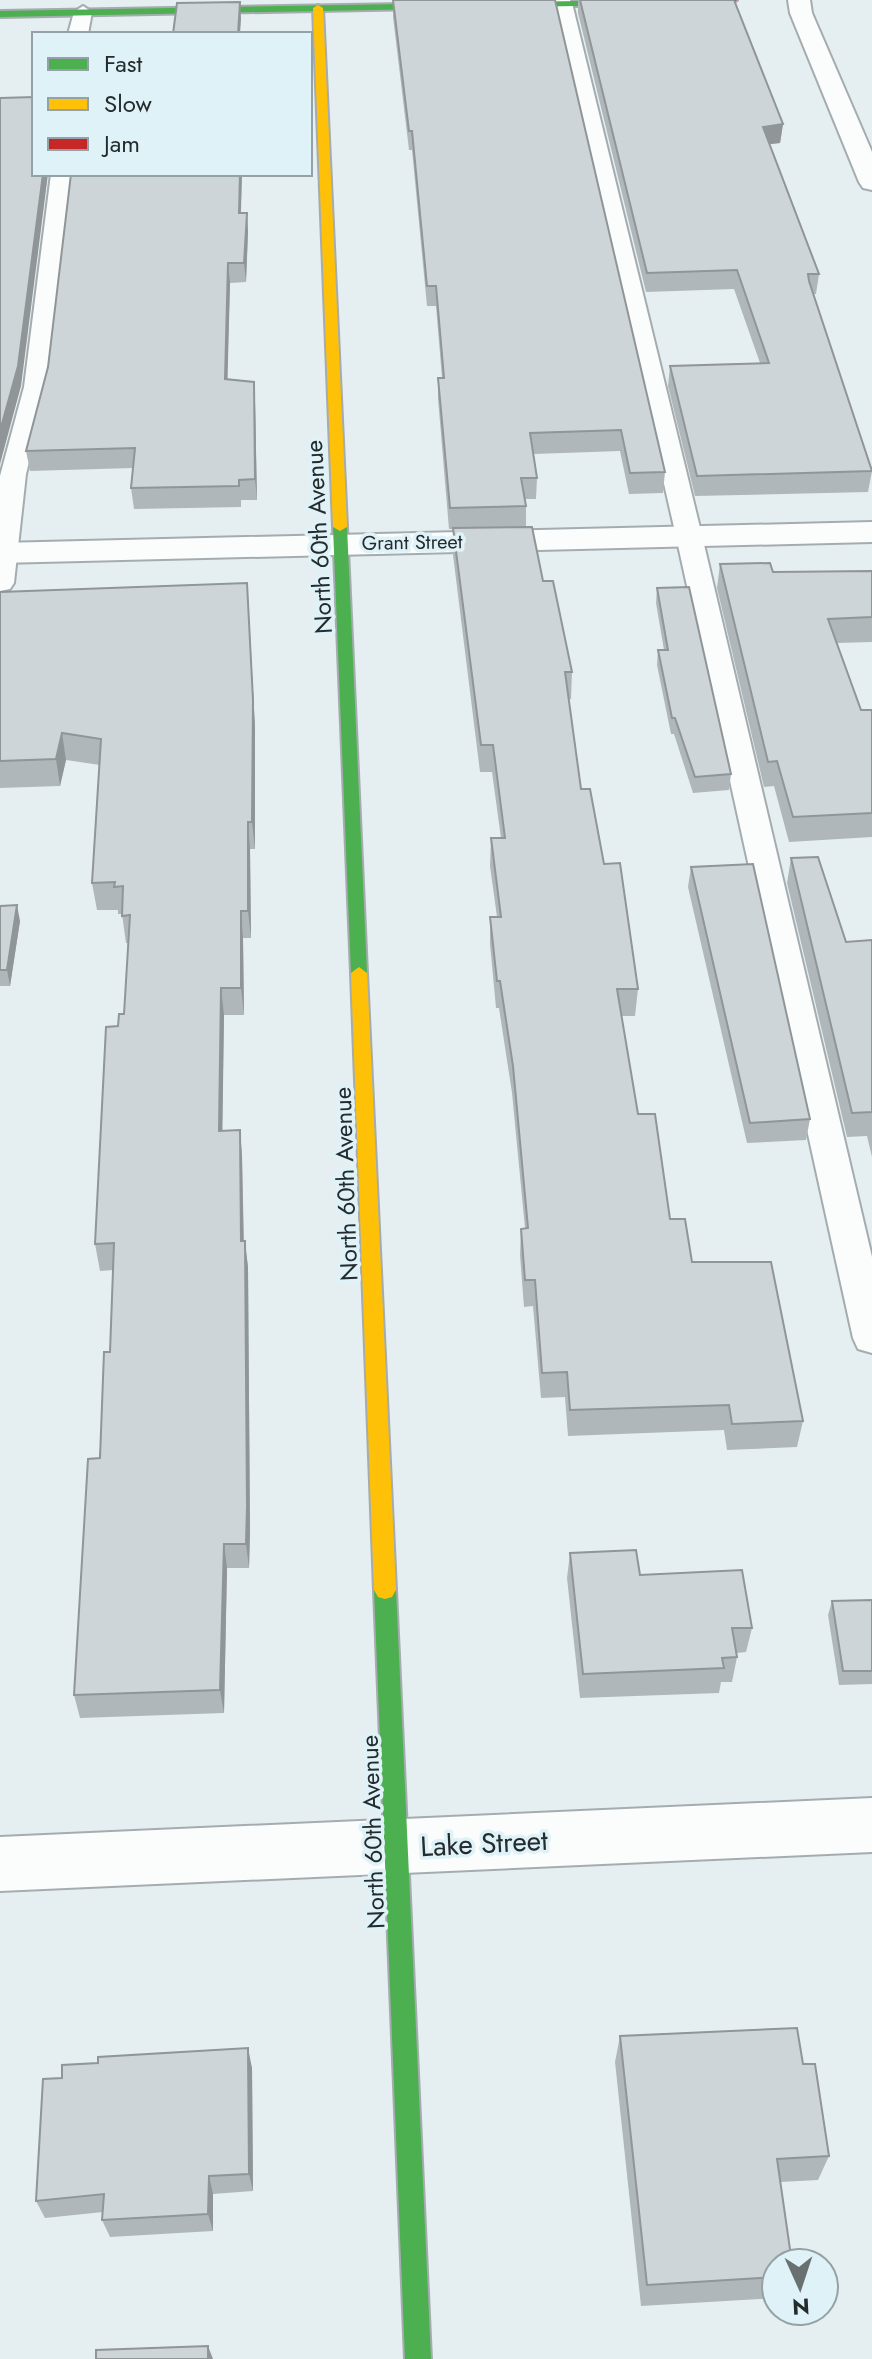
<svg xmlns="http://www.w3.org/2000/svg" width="872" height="2359" font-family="Jost,sans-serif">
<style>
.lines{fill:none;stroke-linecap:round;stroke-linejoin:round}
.lane-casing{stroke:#a5acaf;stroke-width:4}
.street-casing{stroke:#a5acaf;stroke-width:4}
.fast-casing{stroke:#a5acaf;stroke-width:4}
.slow-casing{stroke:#a5acaf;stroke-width:4}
.jam-casing{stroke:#a5acaf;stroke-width:4}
.lane{fill:#fbfdfd;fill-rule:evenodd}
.street{fill:#fbfdfd;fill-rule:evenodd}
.fast{fill:#4caf50;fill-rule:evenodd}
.slow{fill:#ffc107;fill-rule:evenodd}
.jam{fill:#c62828;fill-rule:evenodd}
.wall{fill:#b0b7ba}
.shaded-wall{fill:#909597}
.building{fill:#cdd5d8;stroke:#909597;stroke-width:2}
.labels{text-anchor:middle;stroke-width:7;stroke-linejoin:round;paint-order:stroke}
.far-street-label{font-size:20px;fill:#242b2d;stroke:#dff2f8}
.street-label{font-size:24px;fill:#242b2d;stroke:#dff2f8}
.near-street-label{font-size:28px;fill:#242b2d;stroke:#dff2f8}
</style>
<rect width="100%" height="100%" fill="#e5eff2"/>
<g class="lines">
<defs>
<g id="lane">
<path d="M556,0H570L572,3L702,536L872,1257V1353L858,1349L853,1338L676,536L554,3Z"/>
<path d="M83,6L92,12L88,34H68L74,12Z"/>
<path d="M51,174H73L48,387L26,474L14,583L10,589L0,591V476L24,387Z"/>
</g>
<g id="street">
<path d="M788,0H810L812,13L872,152V190L863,188L859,182L790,13Z"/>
<path d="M872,522V542L0,563V543Z"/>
<path d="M872,1798V1852L0,1891V1837Z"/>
</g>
<g id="fast">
<path d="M633,0L635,2L630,5L0,17V11Z"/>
<path d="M340,523L347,527L367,973L359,979L351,973L333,527Z"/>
<path d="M385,1581L392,1583L396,1590L431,2359H405L374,1590L378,1583Z"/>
</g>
<g id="slow">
<path d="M318,5L323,8L347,527L340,531L333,527L313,8Z"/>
<path d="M359,967L367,973L396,1590L392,1597L385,1599L378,1597L374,1590L351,973Z"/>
</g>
<path id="jam" d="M627,0H737L732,3L630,5L625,2Z"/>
</defs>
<use href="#lane" class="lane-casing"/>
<use href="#street" class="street-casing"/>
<use href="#fast" class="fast-casing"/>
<use href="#slow" class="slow-casing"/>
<use href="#jam" class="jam-casing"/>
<use href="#lane" class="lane"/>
<use href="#street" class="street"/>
<use href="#fast" class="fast"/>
<use href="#slow" class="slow"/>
<use href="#jam" class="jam"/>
</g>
<g class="wall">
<path d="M393,0L665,472L663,493L629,494L620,451L534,454L537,478L536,499H525L526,506V527L572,672L571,699H569L581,789L604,864L638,989L635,1016H621L638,1114L670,1219L692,1262L803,1421L797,1447L727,1450L724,1430L568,1436L565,1397L541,1398L533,1306L524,1307L520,1255L521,1229L525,1228L512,1093L499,1008H496L490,944V917H497L490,866L491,838H501L492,772H480L453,555V529H449L438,399V378H442L436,306H427L412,150H409L393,17Z"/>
<path d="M578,0H734L783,124L780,143L769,144L819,274L816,294H813L872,471L868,492L695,496L668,386L670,366L760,363L734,289L646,292L578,13Z"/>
<path d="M242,174L241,213H247L248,232L246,282L230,283L227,379L255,402L257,500H241V507L134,509L131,488L133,468L30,471L26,451L48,367Z"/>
<path d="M720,564L773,572L872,571V642L837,643L861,710H872V837L789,842L774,786L764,787L717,588Z"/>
<path d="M247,583L255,727V849H250L251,938H243L244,1015H224L222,1131L240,1130L242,1157L244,1241L248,1267L250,1531L249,1568H227L224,1713L80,1718L74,1695L110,1352L113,1270L100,1271L95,1244L118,1026L124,1014L129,943H126L122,914H118V910H97L92,883L100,765L66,760L60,786L0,788V592Z"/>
<path d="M657,588L731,774L729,790L693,793L674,734H671L657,665L658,650H664L656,603Z"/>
<path d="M791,858L846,942L872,940V1157L867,1136L847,1137L787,883Z"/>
<path d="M691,867L810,1119L806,1140L747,1143L688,887Z"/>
<path d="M0,906L20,921L10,986H0Z"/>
<path d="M570,1553L640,1575L752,1628L746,1652L736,1653L737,1657L732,1682H721L719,1693L580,1698L567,1578Z"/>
<path d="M872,1600V1684L839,1685L828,1615L832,1601Z"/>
<path d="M620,2036L803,2064L829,2156L818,2180L780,2182L776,2263V2298L641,2306L615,2062Z"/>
<path d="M252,2068L253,2191L213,2194V2231L110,2237L102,2220L103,2212L45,2218L36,2201Z"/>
</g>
<g class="shaded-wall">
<path d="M240,2L241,19L240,34H238Z"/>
<path d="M783,124L780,143L761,145L763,127Z"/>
<path d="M43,174H48L21,386L0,464V431Z"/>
<path d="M240,174H242L240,233L239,213Z"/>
<path d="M247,213L248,232L246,282L244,263Z"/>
<path d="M228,263L230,283L227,399L225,379Z"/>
<path d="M254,382L255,402L257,500L255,479Z"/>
<path d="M247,583L255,727V849L252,822Z"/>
<path d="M62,733L66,760L60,786L56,759Z"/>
<path d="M248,822L250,849L251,938L248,911Z"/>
<path d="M17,905L20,921L10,986L7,970Z"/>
<path d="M241,911L243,938L244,1015L241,988Z"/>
<path d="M221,988L224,1015L222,1158L219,1131Z"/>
<path d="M240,1130L242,1157L244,1267L241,1241Z"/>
<path d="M245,1241L248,1267L250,1531L249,1568L246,1544Z"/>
<path d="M224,1544L227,1568L224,1713L220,1690Z"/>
<path d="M248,2048L252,2068L253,2191L249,2174Z"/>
<path d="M209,2176L213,2194V2231L208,2214Z"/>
<path d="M208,2346L213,2359H208Z"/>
</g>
<g class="building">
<path d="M393,0H555L665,472L630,473L621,430L530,433L537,478H521L526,506L450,508L438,378H444L436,286H427L412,131H409Z"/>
<path d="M580,0H734L783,124L763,127L819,274H808L809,281L872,471L697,476L670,366L769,363L737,270L647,273Z"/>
<path d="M240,2L238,34H173L177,3Z"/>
<path d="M34,97V174H43L18,366L0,431V98Z"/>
<path d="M71,174H240L239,213H247L244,263H228L225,379L254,382L255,479L239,480V486L131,488L135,448L26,451L48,367Z"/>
<path d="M532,527L543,581H553L572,672H565L581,789H590L604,864L620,863L638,989H617L638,1114H655L670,1219H685L692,1262H771L803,1421L732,1424L729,1405L570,1410L567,1372L542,1373L535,1280H525L521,1229L528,1228L513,1066L500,981H497L490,917H501L491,838H505L493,745H481L453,528Z"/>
<path d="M770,563L773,572L872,571V617L828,619L861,710H872V813L793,817L777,761L768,762L720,564Z"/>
<path d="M247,583L253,700L252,822H248V911H241V988H221L219,1131L240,1130L241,1241H245L247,1506L246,1544H224L220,1690L74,1695L88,1459L100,1458L104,1352H110L114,1243L95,1244L106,1027L118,1026L119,1014H124L130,915L122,916L123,886L114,887L115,882L92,883L101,739L62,733L56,759L0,761V592Z"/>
<path d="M689,587L731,774L695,777L675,718H672L658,650H668L657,588Z"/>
<path d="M818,857L846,942L872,940V1112L852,1113L791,858Z"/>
<path d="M753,864L810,1119L750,1123L691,867Z"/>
<path d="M17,905L7,970H0V906Z"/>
<path d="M636,1550L640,1575L742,1570L752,1628H732L737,1657L722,1658L724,1668L583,1674L570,1553Z"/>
<path d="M872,1600V1671H843L832,1601Z"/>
<path d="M797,2028L803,2064H815L829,2156L777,2159L792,2263H776V2277L647,2285L620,2036Z"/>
<path d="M248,2048L249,2174L209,2176L208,2214L102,2220L104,2194L36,2201L43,2079L62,2078V2065L98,2063V2057Z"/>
<path d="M208,2346V2359H96V2350Z"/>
</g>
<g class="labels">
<g class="far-street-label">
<text transform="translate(412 542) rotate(-1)" y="7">Grant Street</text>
</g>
<g class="street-label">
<text transform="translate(319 537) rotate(-93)" y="8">North 60th Avenue</text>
<text transform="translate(346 1184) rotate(-92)" y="8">North 60th Avenue</text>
<text transform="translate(373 1832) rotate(-92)" y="8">North 60th Avenue</text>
</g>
<g class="near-street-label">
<text transform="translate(484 1843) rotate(-3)" y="10">Lake Street</text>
</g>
</g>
<rect x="32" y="32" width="280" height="144" fill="#dff2f8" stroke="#94a2a7" stroke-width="2"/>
<rect x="48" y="58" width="40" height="12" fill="#4caf50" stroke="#94a2a7" stroke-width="2"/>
<text x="104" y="72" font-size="24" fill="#242b2d">Fast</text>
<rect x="48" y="98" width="40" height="12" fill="#ffc107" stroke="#94a2a7" stroke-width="2"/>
<text x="104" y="112" font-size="24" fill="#242b2d">Slow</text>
<rect x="48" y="138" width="40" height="12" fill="#c62828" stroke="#94a2a7" stroke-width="2"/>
<text x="104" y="152" font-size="24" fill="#242b2d">Jam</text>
<g transform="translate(800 2287) rotate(177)"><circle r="38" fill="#dff2f8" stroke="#94a2a7" stroke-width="2"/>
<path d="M0-6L14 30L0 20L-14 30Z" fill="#687072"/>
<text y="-12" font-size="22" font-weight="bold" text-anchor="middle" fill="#242b2d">N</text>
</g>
</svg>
